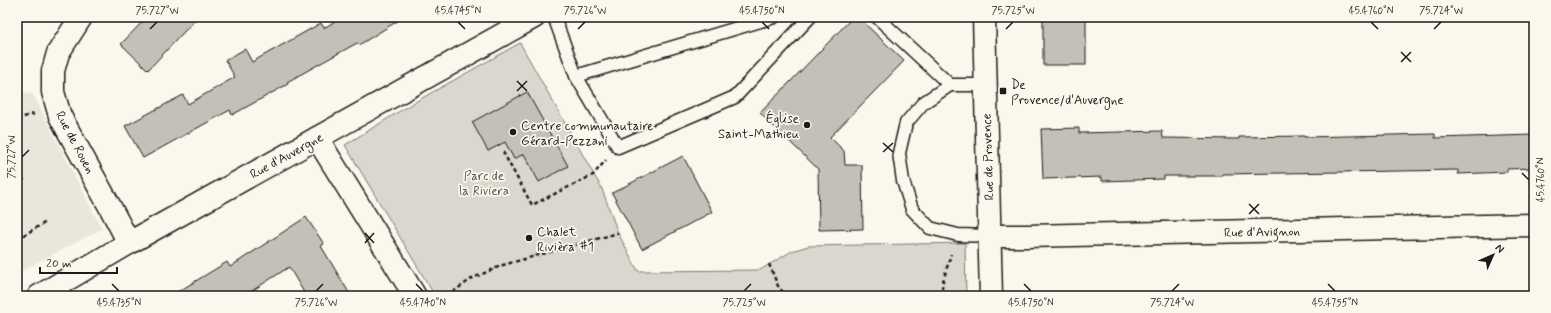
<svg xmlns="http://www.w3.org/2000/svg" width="1551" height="313" font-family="Mynerve,sans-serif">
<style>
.built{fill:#eae6dc}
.green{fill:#dad7ce;stroke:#7b7a75}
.building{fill:#c3c0b8;stroke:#1c1c1c}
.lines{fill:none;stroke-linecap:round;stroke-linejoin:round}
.service-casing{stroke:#1c1c1c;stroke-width:15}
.minor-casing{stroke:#1c1c1c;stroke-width:25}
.path{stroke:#1c1c1c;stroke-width:2.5;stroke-dasharray:4 3;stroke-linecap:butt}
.service{stroke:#fbf7ec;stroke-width:12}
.minor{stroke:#fbf7ec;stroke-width:22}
.ticks{fill:none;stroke:#1c1c1c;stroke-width:1.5}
.poi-dot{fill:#1c1c1c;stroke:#fbf7ec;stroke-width:1.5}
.labels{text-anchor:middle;stroke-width:3.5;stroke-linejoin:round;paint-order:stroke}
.poi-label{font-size:13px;fill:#1c1c1c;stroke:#fbf7ec;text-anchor:start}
.street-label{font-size:13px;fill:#1c1c1c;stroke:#fbf7ec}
.park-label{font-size:13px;fill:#555451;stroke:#fbf7ec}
.neatline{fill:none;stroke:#1c1c1c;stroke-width:1.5}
.ticks-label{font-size:10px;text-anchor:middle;fill:#1c1c1c}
</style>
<rect width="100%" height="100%" fill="#fbf7ec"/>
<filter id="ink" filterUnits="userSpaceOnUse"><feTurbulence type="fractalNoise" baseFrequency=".025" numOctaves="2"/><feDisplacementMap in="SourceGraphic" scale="8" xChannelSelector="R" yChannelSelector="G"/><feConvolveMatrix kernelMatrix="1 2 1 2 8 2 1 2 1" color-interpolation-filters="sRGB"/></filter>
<g filter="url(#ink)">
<path class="built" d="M17,92L33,94L102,229L17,273Z"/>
<path class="green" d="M520,43L602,189L618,233L638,271L760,270L792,251L808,246L965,243L966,296H435L345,145L408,106Z"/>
<g class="building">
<path d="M147,17H198L148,70L121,44Z"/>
<path d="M342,17H404L359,45L357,43L287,82L288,84L232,115L230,110L143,158L125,126L183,95L188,104L235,77L225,60L245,49L252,62L321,23L324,28Z"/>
<path d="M853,17H858L904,61L830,137L844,151L845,165H862L863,229L819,230L818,169L760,113Z"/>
<rect x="1043" y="17" width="43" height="48"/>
<path d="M527,92L568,166L539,182L524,154L514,159L505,142L488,151L472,122Z"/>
<path d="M1079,128V133L1162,131L1163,138L1239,139V137L1304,136V137L1435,134V138L1534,135V168L1507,169V172L1458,174V170L1223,174V176H1164V179L1102,181V177L1043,179L1041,129Z"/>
<path d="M683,156L712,212L642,249L612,193Z"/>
<path d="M306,217L324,244L321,246L351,296H306L289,267L244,296H171L227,262L230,267Z"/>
</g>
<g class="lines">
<defs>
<g id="service">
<path d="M554,17L576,76L774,17"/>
<path d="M877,17L950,85H985"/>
<path d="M576,76L618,147L735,97L810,17"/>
<path d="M950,85L923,103L906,123L899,153L903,181L912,209L930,228L958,235L990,236"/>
</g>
<g id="minor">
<path d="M81,17L58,53L53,71V92L60,116L109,205L129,243"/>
<path d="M984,17L991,296"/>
<path d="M317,138L415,296"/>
<path d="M990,236H1027L1534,225"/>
<path d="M39,296L129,243L534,17"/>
</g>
</defs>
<use href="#service" class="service-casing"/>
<use href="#minor" class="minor-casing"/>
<g class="path">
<path d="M17,119L34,114"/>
<path d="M503,152L532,205L593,175L606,160"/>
<path d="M17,168L25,180"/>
<path d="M17,239L46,222"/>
<path d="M769,264L778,286L786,296"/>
<path d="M447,296L473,278L503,265L618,233"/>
<path d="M941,296L943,281L951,254"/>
</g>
<use href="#service" class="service"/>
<use href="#minor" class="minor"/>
</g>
</g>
<path class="ticks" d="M458,22L465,29M762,22L769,29M1371,22L1378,29M150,29L157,22M578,29L585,22M1006,29L1013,22M1434,29L1441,22M1401,52L1411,62M1401,62L1411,52M517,81L527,91M517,91L527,81M883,143L893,152M883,152L893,143M22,157L29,150M1522,173L1529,180M1249,204L1259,214M1249,214L1259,204M365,233L374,243M365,243L374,233M112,284L119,291M416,284L423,291M1024,284L1031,291M1328,284L1335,291M316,291L323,284M744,291L751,284M1172,291L1179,284"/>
<g class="poi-dot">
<rect x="999" y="87" width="8" height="8" rx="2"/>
<circle cx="807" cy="125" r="4"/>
<circle cx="513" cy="132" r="4"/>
<circle cx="529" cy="238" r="4"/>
</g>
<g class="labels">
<g class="poi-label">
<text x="1011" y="89">De<tspan x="1011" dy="15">Provence/d'Auvergne</tspan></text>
<text x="799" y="123" text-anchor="end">Église<tspan x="799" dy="15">Saint-Mathieu</tspan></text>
<text x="521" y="130">Centre communautaire<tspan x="521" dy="15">Gérard-Pezzani</tspan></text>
<text x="537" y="236">Chalet<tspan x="537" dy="15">Rivièra #1</tspan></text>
</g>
<g class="street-label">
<text transform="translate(76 142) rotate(62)" y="5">Rue de Rouen</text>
<text transform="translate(286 155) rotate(-29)" y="5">Rue d'Auvergne</text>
<text transform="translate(987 157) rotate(-92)" y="5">Rue de Provence</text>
<text transform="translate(1262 231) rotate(-1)" y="5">Rue d'Avignon</text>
</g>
<g class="park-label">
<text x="484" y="180">Parc de<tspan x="484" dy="15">la Riviera</tspan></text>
</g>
</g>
<rect width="1551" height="313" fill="none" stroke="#fbf7ec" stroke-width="44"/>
<g transform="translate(1493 255) rotate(45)" stroke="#fbf7ec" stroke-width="3" paint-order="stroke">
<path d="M0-3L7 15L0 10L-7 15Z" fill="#1c1c1c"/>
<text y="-6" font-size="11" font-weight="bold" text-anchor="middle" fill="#1c1c1c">N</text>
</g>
<path d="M40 267v6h77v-6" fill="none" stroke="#1c1c1c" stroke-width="2"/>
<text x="46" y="267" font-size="12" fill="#1c1c1c" stroke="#fbf7ec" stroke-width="3" paint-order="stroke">20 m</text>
<rect x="22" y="22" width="1507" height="269" class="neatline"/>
<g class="ticks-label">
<text x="157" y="14">75.727°W</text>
<text x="458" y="14">45.4745°N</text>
<text x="585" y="14">75.726°W</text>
<text x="762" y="14">45.4750°N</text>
<text x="1013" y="14">75.725°W</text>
<text x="1371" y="14">45.4760°N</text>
<text x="1441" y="14">75.724°W</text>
<text transform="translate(11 157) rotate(-90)" y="4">75.727°W</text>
<text transform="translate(1540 180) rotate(-90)" y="4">45.4760°N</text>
<text x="119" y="306">45.4735°N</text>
<text x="316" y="306">75.726°W</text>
<text x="423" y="306">45.4740°N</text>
<text x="744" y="306">75.725°W</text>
<text x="1031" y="306">45.4750°N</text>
<text x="1172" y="306">75.724°W</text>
<text x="1335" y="306">45.4755°N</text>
</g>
</svg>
